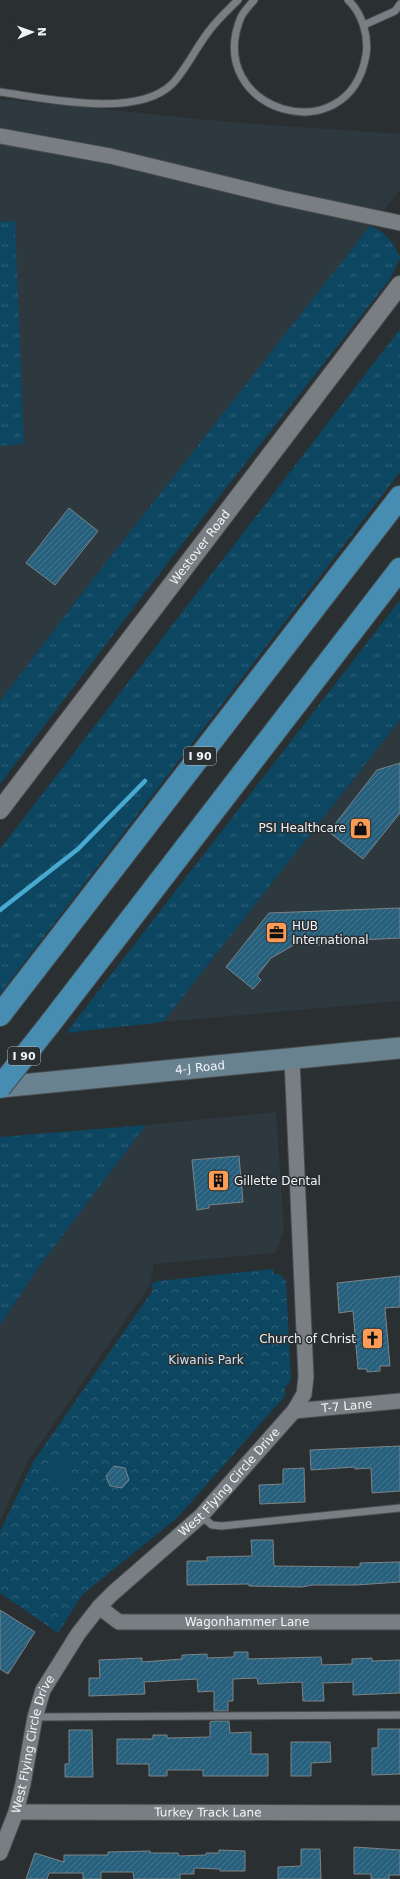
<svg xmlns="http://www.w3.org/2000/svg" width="400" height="1879" font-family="'DejaVu Sans',sans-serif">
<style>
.built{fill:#2d383f}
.grass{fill:url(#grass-tufts)}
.park{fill:url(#park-crowns)}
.pitch{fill:#0c4661}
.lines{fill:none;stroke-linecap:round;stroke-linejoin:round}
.stream{stroke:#48aad0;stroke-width:4.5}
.building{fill:url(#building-hatch);stroke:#7d8386}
.service-casing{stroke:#484c4f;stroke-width:9}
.minor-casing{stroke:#484c4f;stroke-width:17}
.tertiary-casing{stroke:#484c4f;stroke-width:20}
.secondary-casing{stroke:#484c4f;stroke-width:23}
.motorway-casing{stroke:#484c4f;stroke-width:24}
.service{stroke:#787e81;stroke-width:7}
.minor{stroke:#787e81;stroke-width:15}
.tertiary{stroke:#787e81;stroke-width:18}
.secondary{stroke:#69828f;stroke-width:21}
.motorway{stroke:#478cb1;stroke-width:22}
.motorway-bridge-casing{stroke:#484c4f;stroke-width:24;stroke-linecap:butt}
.motorway-bridge{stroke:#478cb1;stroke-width:22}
.labels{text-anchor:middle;stroke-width:3;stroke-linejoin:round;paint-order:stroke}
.shield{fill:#2a2f32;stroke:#b5babc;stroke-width:1}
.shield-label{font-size:11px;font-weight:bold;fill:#f1f5f7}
.street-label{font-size:12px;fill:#f1f5f7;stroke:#2a2f32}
.poi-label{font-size:12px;fill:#f1f5f7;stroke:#2a2f32;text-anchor:end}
.park-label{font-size:12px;fill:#c9e0ee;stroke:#2a2f32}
</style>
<defs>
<pattern id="grass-tufts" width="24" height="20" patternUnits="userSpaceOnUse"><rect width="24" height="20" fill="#0c4661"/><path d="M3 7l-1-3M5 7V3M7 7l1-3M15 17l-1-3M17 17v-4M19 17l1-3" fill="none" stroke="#306178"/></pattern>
<pattern id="park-crowns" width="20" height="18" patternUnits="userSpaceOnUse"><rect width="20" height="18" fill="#0c4661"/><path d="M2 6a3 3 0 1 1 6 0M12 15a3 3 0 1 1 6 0" fill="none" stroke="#306178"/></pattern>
<pattern id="building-hatch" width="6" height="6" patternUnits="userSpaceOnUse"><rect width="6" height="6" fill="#27607d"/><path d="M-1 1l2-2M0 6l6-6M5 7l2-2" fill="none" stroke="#477790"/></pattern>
</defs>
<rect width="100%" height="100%" fill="#2a2f32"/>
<g class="built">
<path d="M0,99L229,122L400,134V190L83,592L0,701Z"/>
<path d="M400,720V1001L163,1022Z"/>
<path d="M276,1112L284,1229L276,1253L154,1264L150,1285L28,1461L0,1520V1325L36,1271L146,1125Z"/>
</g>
<g class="grass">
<path d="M15,221L24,444L0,446V222Z"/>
<path d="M370,226C387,233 393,241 400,258L390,279L176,552L0,784V701L83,592Z"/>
<path d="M400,329V472L0,994V849Z"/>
<path d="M400,600V720L163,1022L66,1033Z"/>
<path d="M146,1125L36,1271L0,1325V1137Z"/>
</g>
<path class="park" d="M273,1269L274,1274H279L286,1281L291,1381L285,1387V1396L177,1518L82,1595L58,1633L0,1593V1532L33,1462L153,1290L151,1284L158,1281Z"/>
<path class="pitch" d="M70,1460L73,1484L50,1487L47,1463Z"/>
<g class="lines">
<path class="stream" d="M0,910L78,849L145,781"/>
</g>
<g class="building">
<path d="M69,508L98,531L55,585L26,563Z"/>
<path d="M400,763V813L363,859L329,832L377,770Z"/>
<path d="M400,908V938L359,940V943L316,945V942H299L271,958L257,976L261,980L253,989L226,967L269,913Z"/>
<path d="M239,1156L243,1202L209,1205V1208L197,1210L192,1160Z"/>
<path d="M400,1276V1307L385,1308L390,1366H380V1371L367,1372V1369H358L353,1311L339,1313L337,1283Z"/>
<path d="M400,1446V1491L372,1493L371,1468L355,1469V1467L311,1470L310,1450Z"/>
<path d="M114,1466L125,1468L129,1480L122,1488L110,1486L106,1476Z"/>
<path d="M304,1468L305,1502L260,1504L259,1485L283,1484V1469Z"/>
<path d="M251,1540H273L274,1566L360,1567V1563L400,1562V1582L356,1585H312L302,1587L249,1586V1584L187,1585V1561H207V1557L252,1556Z"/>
<path d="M0,1610L35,1632L8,1674L0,1669Z"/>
<path d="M234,1652H248V1659L321,1657L322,1665L352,1664V1659L372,1658V1661L400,1660V1693L353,1695V1682L323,1683L324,1701H303L302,1682L258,1684L257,1678L233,1679V1701H228V1711H214V1691L198,1692L197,1679L144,1682L145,1694L89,1696V1678H100L99,1660L142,1658V1662L182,1659V1655L207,1654V1658L234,1657Z"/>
<path d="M215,1721H229L230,1733L251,1732V1754H268V1776H203V1770H167V1776H149V1764H117V1739H153V1735H167V1738L210,1737V1722Z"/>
<path d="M378,1729H400V1774L372,1775V1748H378Z"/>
<path d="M69,1730H92L93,1777H65V1764H69Z"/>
<path d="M291,1742H330L331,1762L311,1763V1776H291Z"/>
<path d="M354,1847L400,1850V1875H389V1879H371V1874H354Z"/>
<path d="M301,1849H320L321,1879H278V1867L301,1866Z"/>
<path d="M219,1850L245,1851V1871H220V1869L194,1868V1874H180V1879H134L133,1872H101V1879H83V1873H49L47,1879H26L35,1853L64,1862V1855H108V1852L150,1851V1853H178L179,1856L206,1855V1853H219Z"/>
</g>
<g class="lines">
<defs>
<g id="service">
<path d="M254,0C250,5 244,11 241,17C202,111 349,155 366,55C369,36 362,13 348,0"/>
<path d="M364,25L395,11L400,4"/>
<path d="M0,92C45,98 137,119 172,84C185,71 197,46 209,31C217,20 228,10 238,0"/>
<path d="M201,1516L212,1525L222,1526L400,1508"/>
<path d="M35,1717L400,1715"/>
</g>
<g id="minor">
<path d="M0,136L110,156L283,198L400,223"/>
<path id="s1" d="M294,1411L400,1401"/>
<path id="s2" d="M99,1607L119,1622H400"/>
<path id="s3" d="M16,1812L400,1813"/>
<path id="s4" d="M0,1853L16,1812L23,1784L35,1717L43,1690L78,1634L99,1607L113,1593L201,1516L294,1411L304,1394L306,1377L292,1060"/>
</g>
<g id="tertiary">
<path id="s5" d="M0,810L400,285"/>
</g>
<g id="secondary">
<path id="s6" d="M0,1087L400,1048"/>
</g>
<g id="motorway">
<path d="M0,1015L400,497"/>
<path d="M49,1025L400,569"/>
</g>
</defs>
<use href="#service" class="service-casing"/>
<use href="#minor" class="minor-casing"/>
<use href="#tertiary" class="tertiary-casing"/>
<use href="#secondary" class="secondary-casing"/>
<use href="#motorway" class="motorway-casing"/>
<use href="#service" class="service"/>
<use href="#minor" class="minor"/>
<use href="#tertiary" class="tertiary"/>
<use href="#secondary" class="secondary"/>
<use href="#motorway" class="motorway"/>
<defs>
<path id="motorway-bridge" d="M0,1087L49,1025"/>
</defs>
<use href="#motorway-bridge" class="motorway-bridge-casing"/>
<use href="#motorway-bridge" class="motorway-bridge"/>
</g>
<defs>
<symbol id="shop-square" viewBox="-11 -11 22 22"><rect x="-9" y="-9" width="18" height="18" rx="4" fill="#fd9c56" stroke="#2a2f32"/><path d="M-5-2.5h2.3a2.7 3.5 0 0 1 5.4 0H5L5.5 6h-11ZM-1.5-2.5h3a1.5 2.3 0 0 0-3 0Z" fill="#111"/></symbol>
<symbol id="office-square" viewBox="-11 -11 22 22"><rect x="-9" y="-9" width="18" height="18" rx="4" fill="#fd9c56" stroke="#2a2f32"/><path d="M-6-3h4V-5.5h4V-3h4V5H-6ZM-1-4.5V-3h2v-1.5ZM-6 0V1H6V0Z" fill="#111"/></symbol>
<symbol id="building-square" viewBox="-11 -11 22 22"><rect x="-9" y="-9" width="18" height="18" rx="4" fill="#fd9c56" stroke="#2a2f32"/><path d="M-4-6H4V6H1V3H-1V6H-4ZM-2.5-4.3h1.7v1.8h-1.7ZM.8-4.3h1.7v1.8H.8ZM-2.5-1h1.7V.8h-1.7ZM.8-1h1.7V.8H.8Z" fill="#111"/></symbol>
<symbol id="church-square" viewBox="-11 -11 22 22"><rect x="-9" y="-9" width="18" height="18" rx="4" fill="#fd9c56" stroke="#2a2f32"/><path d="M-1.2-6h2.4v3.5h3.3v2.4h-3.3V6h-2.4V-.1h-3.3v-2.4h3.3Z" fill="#111"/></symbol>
</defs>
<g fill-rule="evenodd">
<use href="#shop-square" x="348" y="816" width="25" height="25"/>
<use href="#office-square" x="264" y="920" width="25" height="25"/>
<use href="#building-square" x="206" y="1168" width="25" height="25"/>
<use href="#church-square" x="360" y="1326" width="25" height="25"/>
</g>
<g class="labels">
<g class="shield">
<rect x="184" y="747" width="32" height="18" rx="3"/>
<rect x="8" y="1047" width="32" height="18" rx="3"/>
</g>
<g class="shield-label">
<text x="200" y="760">I 90</text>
<text x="24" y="1060">I 90</text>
</g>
<g class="street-label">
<text dy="4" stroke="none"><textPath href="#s5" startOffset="330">Westover Road</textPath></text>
<text dy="4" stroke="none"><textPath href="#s6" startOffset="201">4-J Road</textPath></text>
<text dy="4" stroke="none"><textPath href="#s1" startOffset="53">T-7 Lane</textPath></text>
<text dy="4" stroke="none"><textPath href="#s4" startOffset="450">West Flying Circle Drive</textPath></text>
<text dy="4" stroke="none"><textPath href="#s2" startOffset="153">Wagonhammer Lane</textPath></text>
<text dy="4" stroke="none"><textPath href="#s4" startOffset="114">West Flying Circle Drive</textPath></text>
<text dy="4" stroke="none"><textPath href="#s3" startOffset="192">Turkey Track Lane</textPath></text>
</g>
<g class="poi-label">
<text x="346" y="832">PSI Healthcare</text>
<text x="292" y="930" text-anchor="start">HUB<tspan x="292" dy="14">International</tspan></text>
<text x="234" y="1185" text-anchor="start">Gillette Dental</text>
<text x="356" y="1343">Church of Christ</text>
</g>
<g class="park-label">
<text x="206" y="1364">Kiwanis Park</text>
</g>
</g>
<g transform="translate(32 32) rotate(88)" stroke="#2a2f32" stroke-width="3" paint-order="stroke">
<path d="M0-3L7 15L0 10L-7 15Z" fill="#f1f5f7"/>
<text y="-6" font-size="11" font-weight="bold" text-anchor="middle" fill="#f1f5f7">N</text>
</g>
</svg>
